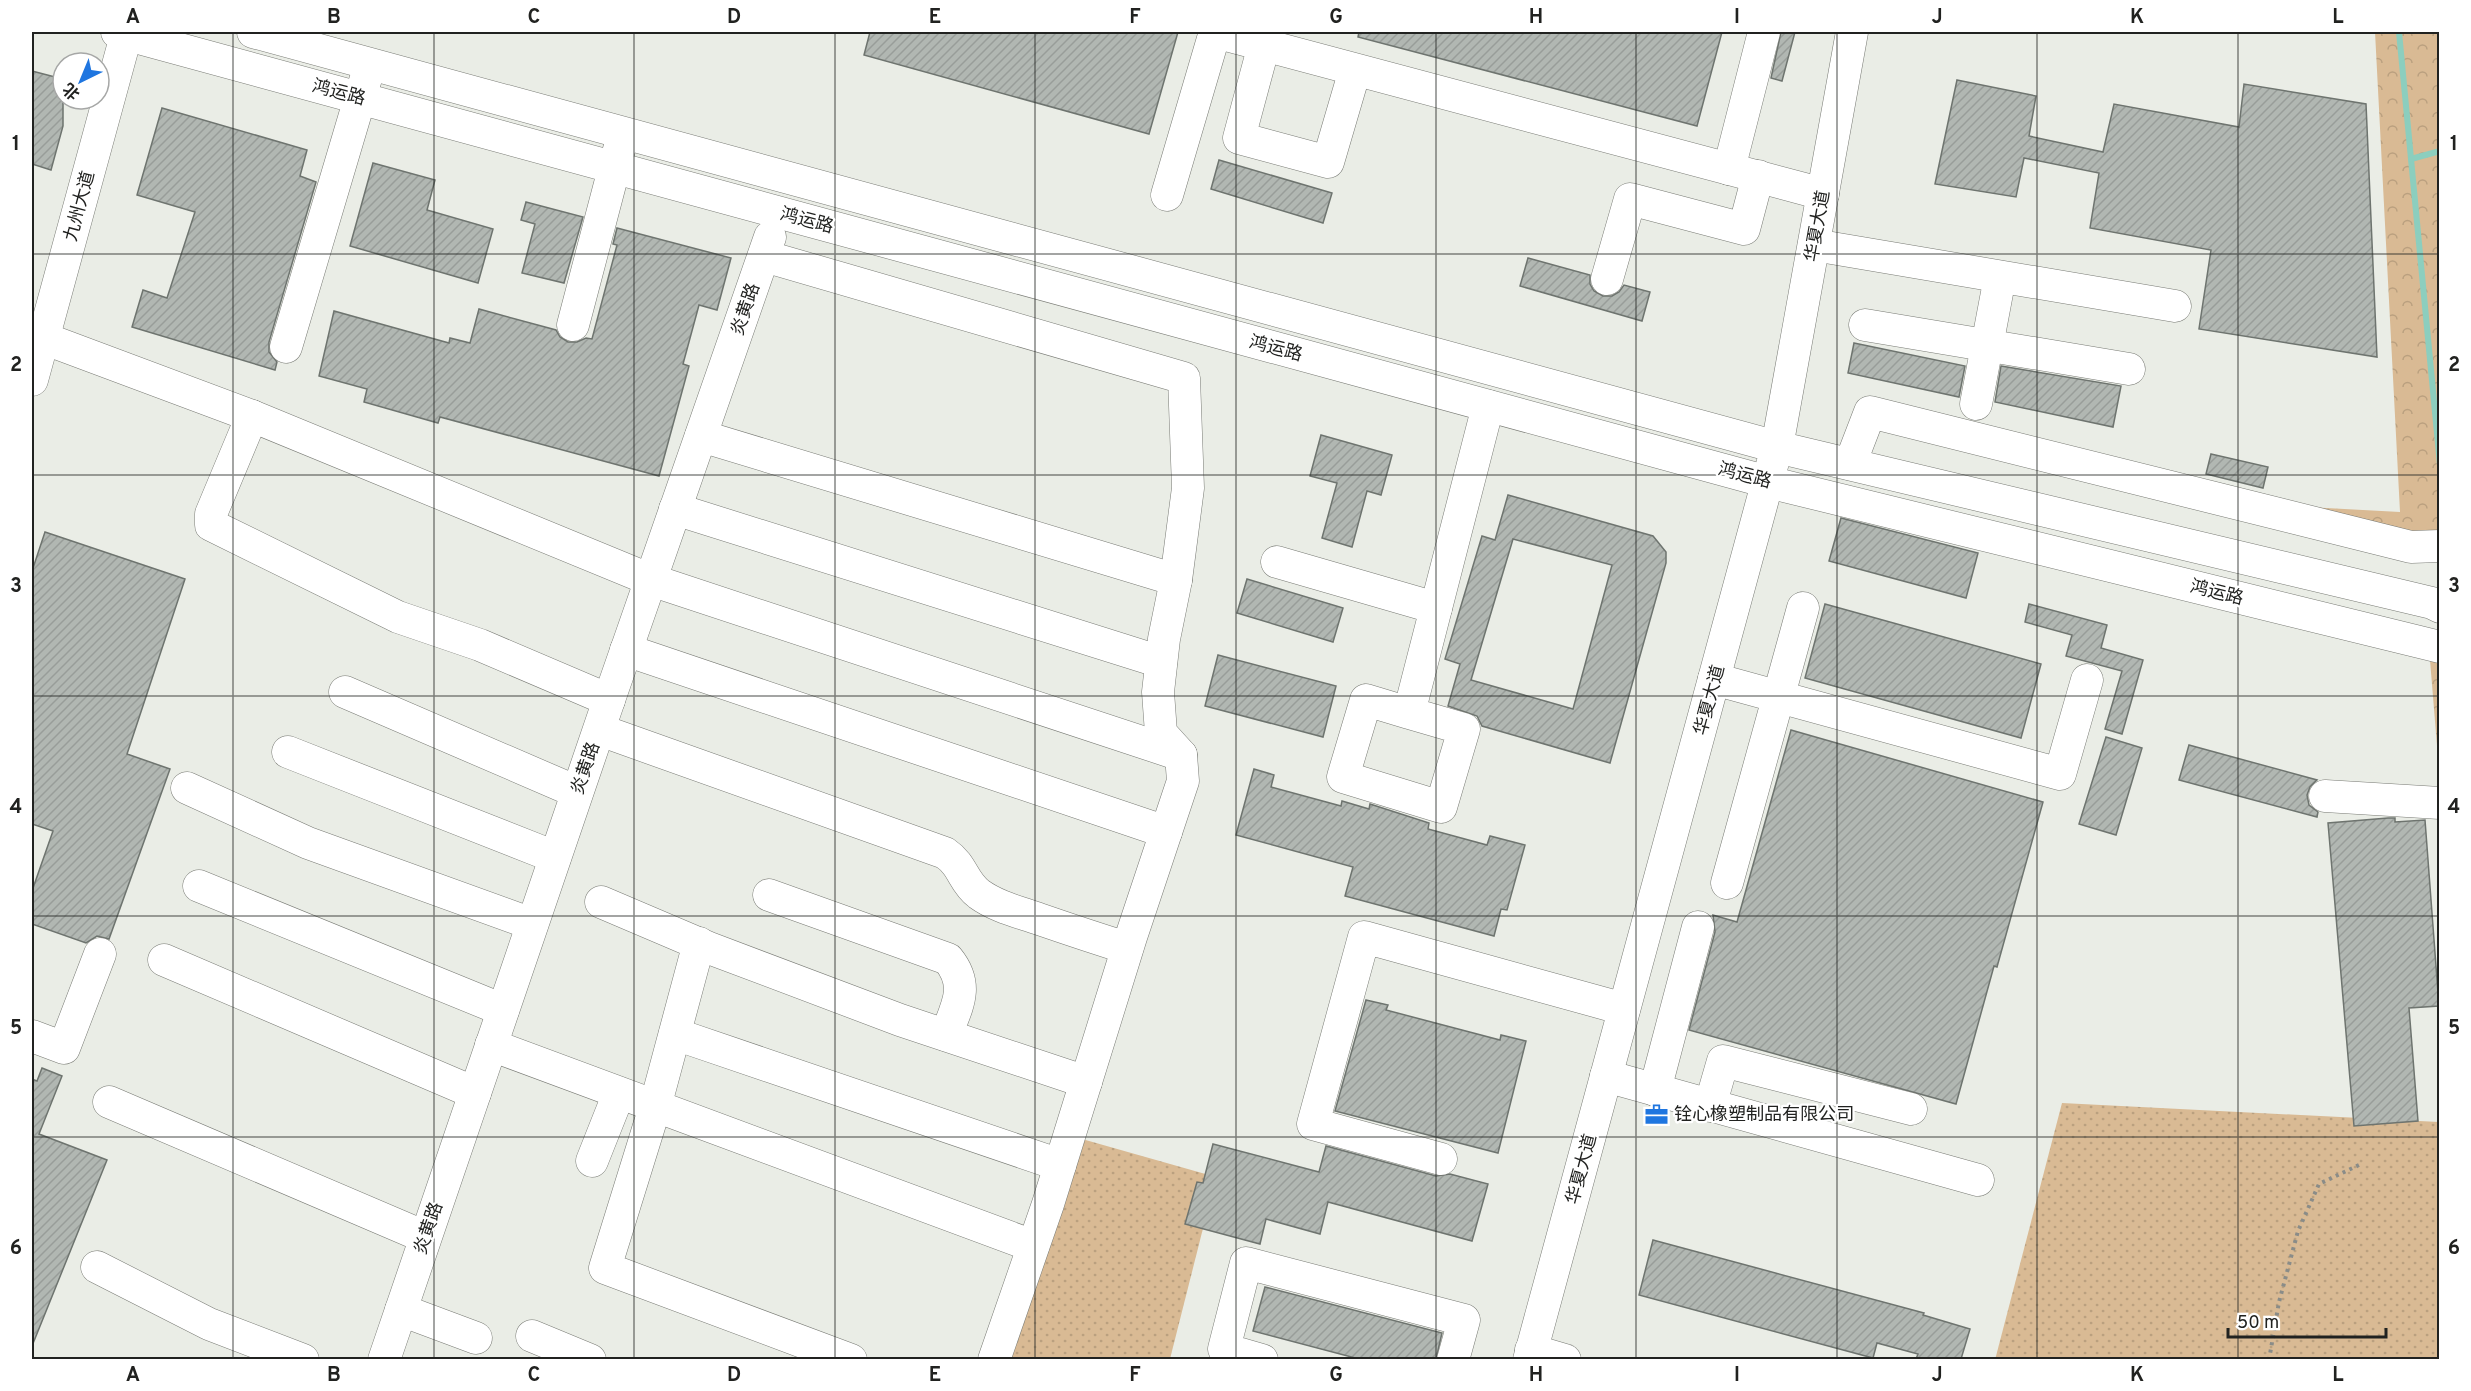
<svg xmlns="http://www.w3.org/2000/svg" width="2471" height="1391" font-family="Overpass,'Noto Sans SC',sans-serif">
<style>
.grass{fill:url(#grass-dots)}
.forest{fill:url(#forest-crowns)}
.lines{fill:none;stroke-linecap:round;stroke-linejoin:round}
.stream{stroke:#8ccebe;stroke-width:6}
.building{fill:url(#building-hatch);stroke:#6e746f;stroke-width:1.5;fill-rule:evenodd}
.minor-casing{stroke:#797b75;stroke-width:33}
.path{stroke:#8a8c88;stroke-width:4;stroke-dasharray:3 4.5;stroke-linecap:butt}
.minor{stroke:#fff;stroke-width:32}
.grid{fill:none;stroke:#212220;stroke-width:1.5;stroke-opacity:0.55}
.labels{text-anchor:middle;stroke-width:4.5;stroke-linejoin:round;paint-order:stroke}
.street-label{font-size:18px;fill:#212220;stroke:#fff}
.poi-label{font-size:18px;fill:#212220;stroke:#fff;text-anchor:start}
.neatline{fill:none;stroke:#212220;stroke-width:2}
.grid-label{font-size:20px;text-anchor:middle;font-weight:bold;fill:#212220}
</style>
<defs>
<pattern id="grass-dots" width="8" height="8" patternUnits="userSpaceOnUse" patternTransform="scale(1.5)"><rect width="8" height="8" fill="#d9ba94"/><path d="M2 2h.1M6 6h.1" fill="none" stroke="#baa07f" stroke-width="1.8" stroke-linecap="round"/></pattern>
<pattern id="forest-crowns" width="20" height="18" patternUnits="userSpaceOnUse" patternTransform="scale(1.5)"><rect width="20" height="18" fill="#d9ba94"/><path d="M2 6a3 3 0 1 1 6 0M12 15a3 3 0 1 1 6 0" fill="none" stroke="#baa07f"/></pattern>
<pattern id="building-hatch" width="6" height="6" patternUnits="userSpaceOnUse" patternTransform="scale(1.5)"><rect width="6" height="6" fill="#b1b7b2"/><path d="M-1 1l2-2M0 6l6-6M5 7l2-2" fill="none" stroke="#989d99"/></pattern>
</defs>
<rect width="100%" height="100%" fill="#eaede6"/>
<g class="grass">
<path d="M2062,1103L2439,1122V1359L1995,1360Z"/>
<path d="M1082,1139L1216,1177L1170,1359L1011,1360Z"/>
</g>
<g class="forest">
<path d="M2375,32H2439V534L2409,536L2289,506L2400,512Z"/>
<path d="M2439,659V770L2430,660Z"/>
</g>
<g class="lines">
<g class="stream">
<path d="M2399,32L2440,465"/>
<path d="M2411,159L2440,151"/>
</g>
</g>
<g class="building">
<path d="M870,32H1178L1149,134L864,55Z"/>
<path d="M1359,32H1722L1697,126L1358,37Z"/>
<path d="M1781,32H1795L1782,81L1771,78Z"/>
<path d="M32,71L63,79V126L51,170L32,164Z"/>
<path d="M1957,80L2036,96L2029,136L2103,152L2114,104L2239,127L2244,84L2366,104L2377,357L2199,329L2211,250L2090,228L2099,173L2024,158L2016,197L1935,184Z"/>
<path d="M162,108L307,150L300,176L316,182L269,342V352L277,362L275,370L132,327L143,290L167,298L195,212L137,195Z"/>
<path d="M1219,160L1332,193L1323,223L1211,189Z"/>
<path d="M373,163L435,180L427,210L493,229L478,283L350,246Z"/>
<path d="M526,202L583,217L564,283L522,273L535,224L521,220Z"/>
<path d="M617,228L731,258L717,310L699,305L683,364L689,366L659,476L440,417L438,423L364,402L367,389L319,376L334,311L449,343L450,338L470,343L479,309L556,330L560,337L568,342H577L586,338L592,339L617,245L613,244Z"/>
<path d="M1528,258L1590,275V284L1594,291L1603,296H1612L1619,292L1624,285L1650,292L1642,321L1520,286Z"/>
<path d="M1854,343L1965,366L1959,397L1848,373Z"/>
<path d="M2001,366L2121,386L2113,427L1995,402Z"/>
<path d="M1321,435L1392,455L1381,495L1367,491L1352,547L1322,538L1337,483L1310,476Z"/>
<path d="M2211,454L2268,467L2263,488L2206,474Z"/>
<path d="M1508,495L1653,536L1666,552V563L1610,763L1482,726L1477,716L1448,706L1460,664L1445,659L1482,536L1495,540ZM1513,539L1612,565L1573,709L1471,680Z"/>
<path d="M1841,518L1978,553L1966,598L1829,561Z"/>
<path d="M45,532L185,579L127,754L170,769L109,939L97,936L86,943L32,924V891L53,831L32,824V571Z"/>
<path d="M1247,579L1343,608L1333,642L1237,613Z"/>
<path d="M1825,604L2041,664L2021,738L1805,678Z"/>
<path d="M2029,604L2107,625L2101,648L2143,660L2122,734L2105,729L2122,671L2066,656L2072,635L2025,622Z"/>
<path d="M1218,655L1336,686L1323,737L1205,706Z"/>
<path d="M1791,730L2043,802L1997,967L1994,966L1956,1104L1689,1030L1715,932L1713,915L1737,922Z"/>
<path d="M2106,737L2142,748L2116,835L2079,824Z"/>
<path d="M2189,745L2317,780L2310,787L2307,795L2309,805L2318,812L2317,817L2179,780Z"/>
<path d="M1254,769L1274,775L1271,787L1341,806L1342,801L1369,809L1370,804L1429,823L1428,829L1487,845L1490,836L1525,845L1507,910L1501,909L1494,936L1345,896L1353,867L1236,835Z"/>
<path d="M2388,818H2395V822L2425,820L2439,1006L2409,1008L2418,1121L2354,1126L2328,823Z"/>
<path d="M1366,1000L1388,1005L1386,1010L1500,1040L1501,1035L1526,1041L1498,1153L1335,1111Z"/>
<path d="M42,1068L62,1076L39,1134L107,1160L32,1346V1079L37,1081Z"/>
<path d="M1213,1144L1319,1172L1326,1146L1436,1176L1450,1174L1488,1184L1472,1241L1328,1202L1320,1234L1266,1219L1260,1244L1185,1224L1197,1182L1203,1183Z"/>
<path d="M1653,1240L1924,1313L1923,1315L1970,1329L1961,1359H1916L1918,1354L1877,1343L1873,1358L1639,1295Z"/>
<path d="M1265,1287L1442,1333L1436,1359H1359L1253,1331Z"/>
</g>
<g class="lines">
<defs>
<g id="minor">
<path d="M117,32L1768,482L2440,647"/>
<path d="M253,32L1777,447L2432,603L2440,607"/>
<path d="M1215,32L1823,194"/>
<path d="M1264,45L1239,138L1328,162L1355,70"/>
<path d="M1729,169L1764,32"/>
<path d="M1167,195L1215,32"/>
<path d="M1814,245L2175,306"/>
<path d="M764,256L1184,378L1188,488L1176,580L1164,639L1158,692L1161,733L1181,755L1183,781L1131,937L1048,1204L994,1360"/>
<path d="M1607,279L1630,199L1744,229L1758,176"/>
<path d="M573,325L620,146"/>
<path d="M1865,325L2129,369"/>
<path d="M43,338L252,416L651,580L1181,755"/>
<path d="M286,347L366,78"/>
<path d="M32,380L127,32"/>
<path d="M1976,404L2000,277"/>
<path d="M252,416L211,514V525L398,617L480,645L609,700"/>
<path d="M701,436L1176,580"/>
<path d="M1850,464L1870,412L2411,547L2440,546"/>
<path d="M675,509L1161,662"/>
<path d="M1277,562L1436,608"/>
<path d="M626,650L1166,832"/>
<path d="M1714,679L2060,774L2087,680"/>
<path d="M345,692L577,792"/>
<path d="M1409,713L1464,729L1441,807L1343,777L1366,700L1409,713L1488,406"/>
<path d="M611,734L945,853C964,866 962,881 979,894C997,907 1019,912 1039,919C1068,929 1098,939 1127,948"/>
<path d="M288,752L555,857"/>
<path d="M187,788L308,843L532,924"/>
<path d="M2325,796L2440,803"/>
<path d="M1727,883L1803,608"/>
<path d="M199,886L503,1010"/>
<path d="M769,895L948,959C970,986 957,1006 946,1035"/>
<path d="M601,902L709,948L900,1020L1086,1082"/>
<path d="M699,943L655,1107L605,1268L851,1360"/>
<path d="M164,960L475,1093"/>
<path d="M675,1034L1060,1165"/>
<path d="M32,1036L64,1048L100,954"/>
<path d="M491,1045L1033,1246"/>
<path d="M1606,1076L1978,1180"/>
<path d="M1655,1090L1698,927"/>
<path d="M109,1102L425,1237"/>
<path d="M1710,1106L1723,1061L1911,1109"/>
<path d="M1441,1159L1313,1124L1364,937L1624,1009"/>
<path d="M592,1161L619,1093"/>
<path d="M97,1267L209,1324L303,1360"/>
<path d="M401,1310L476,1338"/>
<path d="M532,1336L590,1360"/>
<path d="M1531,1350L1565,1360"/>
<path d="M384,1360L612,691L770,237"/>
<path d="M1262,1360L1224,1349L1246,1263L1464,1320L1453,1360"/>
<path d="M1529,1360L1777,447L1852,32"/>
</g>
</defs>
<use href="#minor" class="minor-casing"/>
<path class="path" d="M2269,1360L2279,1302L2298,1231L2319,1184L2359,1165"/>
<use href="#minor" class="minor"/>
</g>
<path class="grid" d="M233,32V1360M434,32V1360M634,32V1360M835,32V1360M1035,32V1360M1236,32V1360M1436,32V1360M1636,32V1360M1837,32V1360M2037,32V1360M2238,32V1360M32,254H2440M32,475H2440M32,696H2440M32,916H2440M32,1137H2440"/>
<defs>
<symbol id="office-bare" viewBox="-9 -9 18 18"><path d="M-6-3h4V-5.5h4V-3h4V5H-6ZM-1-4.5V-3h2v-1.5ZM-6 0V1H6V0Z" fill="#1f76e0" stroke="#fff" stroke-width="2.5" paint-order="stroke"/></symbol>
</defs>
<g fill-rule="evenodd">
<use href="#office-bare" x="1640" y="1098" width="33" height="33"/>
</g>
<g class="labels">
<g class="street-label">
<text transform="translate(339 92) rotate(15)" y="6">鸿运路</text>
<text transform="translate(79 206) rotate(-75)" y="6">九州大道</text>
<text transform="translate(807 220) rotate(15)" y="6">鸿运路</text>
<text transform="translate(1817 226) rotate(-80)" y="6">华夏大道</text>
<text transform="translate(745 309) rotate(-71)" y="6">炎黄路</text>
<text transform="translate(1276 348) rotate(15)" y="6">鸿运路</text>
<text transform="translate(1745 475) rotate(15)" y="6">鸿运路</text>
<text transform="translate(2217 592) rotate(14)" y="6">鸿运路</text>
<text transform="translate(1709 700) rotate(-75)" y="6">华夏大道</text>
<text transform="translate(585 768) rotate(-71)" y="6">炎黄路</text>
<text transform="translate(1581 1169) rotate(-75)" y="6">华夏大道</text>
<text transform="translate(428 1228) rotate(-71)" y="6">炎黄路</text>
</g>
<g class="poi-label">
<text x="1674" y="1120">铨心橡塑制品有限公司</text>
</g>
</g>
<rect width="2471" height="1391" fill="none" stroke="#ffffff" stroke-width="66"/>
<g transform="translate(81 81) rotate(223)"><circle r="28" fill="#ffffff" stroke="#a6a7a6" stroke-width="1.5"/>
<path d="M0-4.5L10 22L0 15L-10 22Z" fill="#1f76e0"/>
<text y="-9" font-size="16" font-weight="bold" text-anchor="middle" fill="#212220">北</text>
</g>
<path d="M2228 1328v9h158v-9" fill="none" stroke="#212220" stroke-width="3"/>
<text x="2237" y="1328" font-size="18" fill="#212220" stroke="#ffffff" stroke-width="4.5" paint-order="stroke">50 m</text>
<rect x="33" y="33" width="2405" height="1325" class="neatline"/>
<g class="grid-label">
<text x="133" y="23">A</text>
<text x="334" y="23">B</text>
<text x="534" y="23">C</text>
<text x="734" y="23">D</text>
<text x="935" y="23">E</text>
<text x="1135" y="23">F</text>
<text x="1336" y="23">G</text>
<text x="1536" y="23">H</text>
<text x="1737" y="23">I</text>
<text x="1937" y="23">J</text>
<text x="2137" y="23">K</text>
<text x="2338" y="23">L</text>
<text x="16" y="150">1</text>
<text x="2454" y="150">1</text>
<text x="16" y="371">2</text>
<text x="2454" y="371">2</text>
<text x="16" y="592">3</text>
<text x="2454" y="592">3</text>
<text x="16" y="813">4</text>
<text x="2454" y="813">4</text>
<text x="16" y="1034">5</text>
<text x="2454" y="1034">5</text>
<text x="16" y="1254">6</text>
<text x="2454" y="1254">6</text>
<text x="133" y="1381">A</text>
<text x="334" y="1381">B</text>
<text x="534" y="1381">C</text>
<text x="734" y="1381">D</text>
<text x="935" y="1381">E</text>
<text x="1135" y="1381">F</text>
<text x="1336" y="1381">G</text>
<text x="1536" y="1381">H</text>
<text x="1737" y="1381">I</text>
<text x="1937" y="1381">J</text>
<text x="2137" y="1381">K</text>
<text x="2338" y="1381">L</text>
</g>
</svg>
